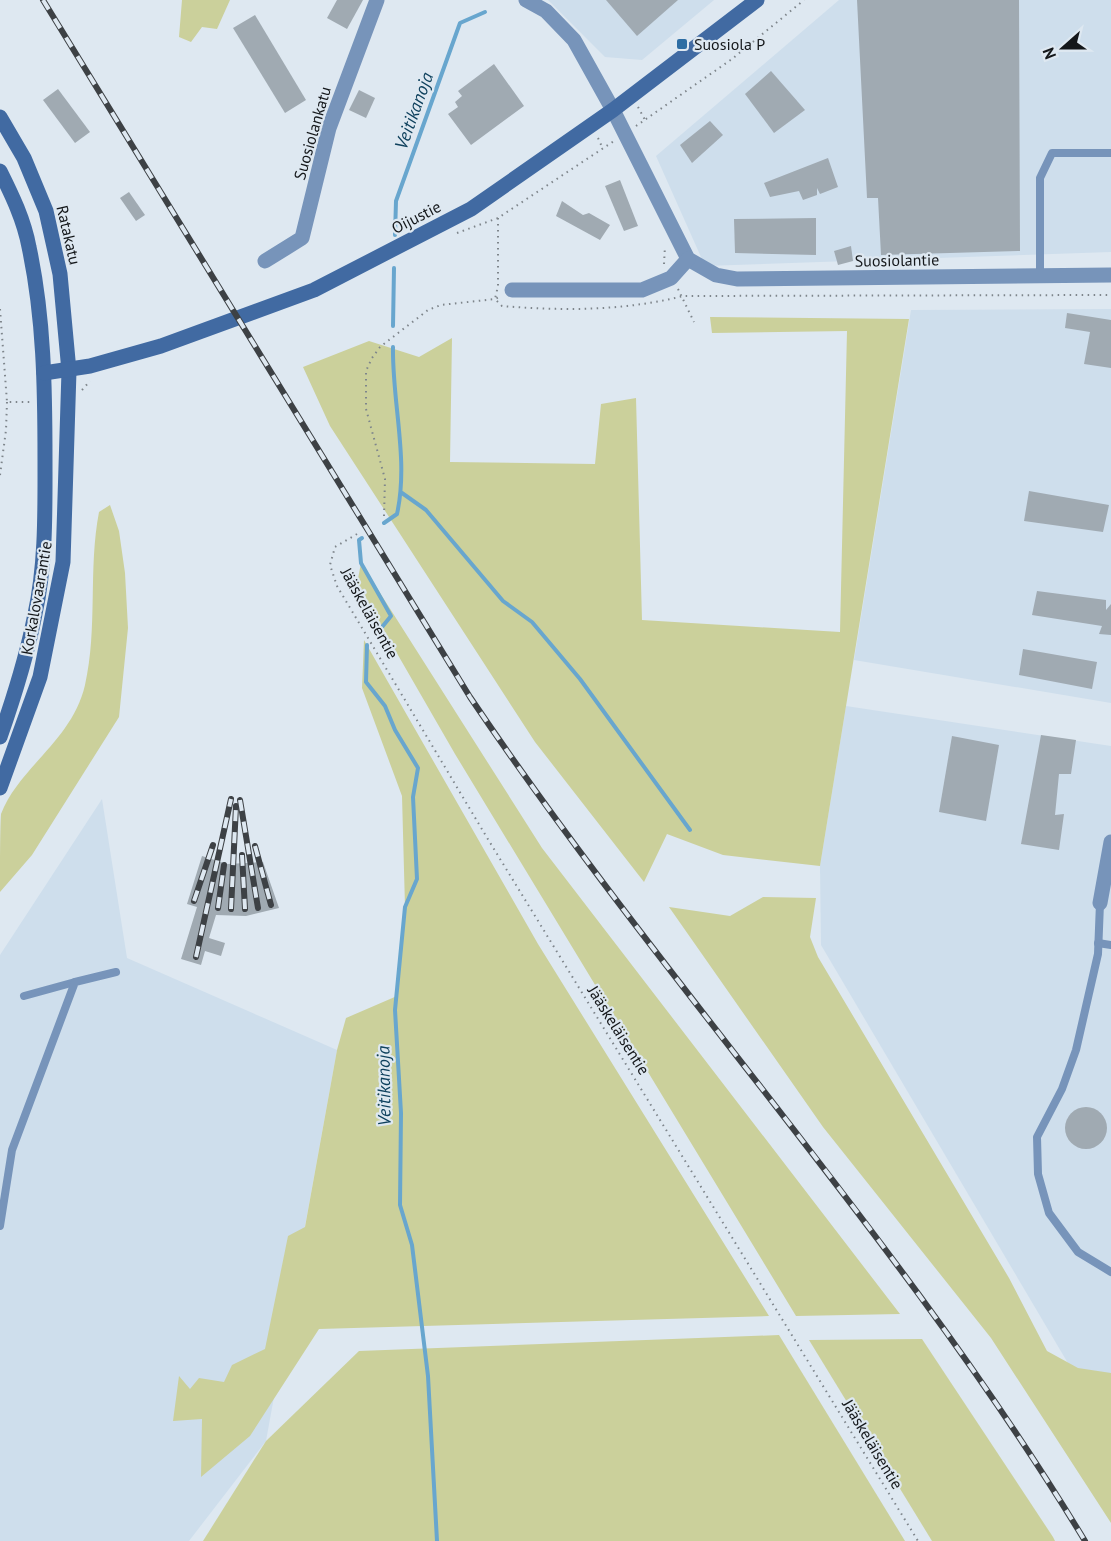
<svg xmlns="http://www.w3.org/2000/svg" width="1111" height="1541" font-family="'PT Sans',sans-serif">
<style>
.built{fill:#cedeec}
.green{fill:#cbd09b}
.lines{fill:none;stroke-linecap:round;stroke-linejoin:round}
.stream{stroke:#68a6ce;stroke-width:4}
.building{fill:#a0aab2}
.path{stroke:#7e858b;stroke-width:2;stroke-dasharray:1.5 4.5;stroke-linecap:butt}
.lane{stroke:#7794ba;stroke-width:8}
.street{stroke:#7794ba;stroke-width:15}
.secondary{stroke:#416aa2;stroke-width:15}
.rail-casing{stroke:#3d4145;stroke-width:6}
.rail{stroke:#dee8f1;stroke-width:4;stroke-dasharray:11;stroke-linecap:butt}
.poi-dot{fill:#2d6da3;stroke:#dee8f1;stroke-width:2}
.labels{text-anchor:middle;stroke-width:4.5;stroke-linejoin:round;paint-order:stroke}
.poi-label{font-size:16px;fill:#14171a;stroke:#dee8f1;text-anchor:start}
.street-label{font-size:16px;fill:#14171a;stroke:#dee8f1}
.water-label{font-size:18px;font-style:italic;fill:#0f415d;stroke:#dee8f1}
</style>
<rect width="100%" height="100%" fill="#dee8f1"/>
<g class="built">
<path d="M548,0H714L642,60L605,57Z"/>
<path d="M839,0H1111V252L705,266L656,156Z"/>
<path d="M1111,309V703L854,660L911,310Z"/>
<path d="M846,706L1111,746V1436L821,945L820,866Z"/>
<path d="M102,799L127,958L337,1050L266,1441L189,1541H0V955Z"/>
</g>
<g class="green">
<path d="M182,0H230L217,29L202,27L191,42L179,37Z"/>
<path d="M710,317L909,319L820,866L723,855L667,834L644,882L535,742L330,426L303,367L369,341L419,357L452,338L450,462L595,464L601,404L636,398L642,620L840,632L847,331L712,333Z"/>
<path d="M110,505L119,531L125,573L128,628L119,717L32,855L0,892C0,875 0,828 1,814C19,767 72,741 85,685C98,628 88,569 99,512Z"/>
<path d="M361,563L542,848L900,1314L796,1316L455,754L357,584Z"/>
<path d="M364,640L538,944L769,1316L319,1329L250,1436L201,1477L202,1419L173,1421L179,1376L190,1389L199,1378L224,1382L232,1365L265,1349L288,1236L305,1227L337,1050L346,1018L397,996L405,907L402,796L362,688Z"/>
<path d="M763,897L816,898L810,937L818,957L1009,1278L1047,1351L1078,1368L1111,1373V1523L991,1338L823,1127L669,907L730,916Z"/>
<path d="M779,1335L905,1541H203L266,1441L359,1351Z"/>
<path d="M922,1339L1053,1537L1055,1541H932L809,1340Z"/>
</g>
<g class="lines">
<g class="stream">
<path d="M395,235L396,201L460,23L485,12"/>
<path d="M393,326L394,268"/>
<path d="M402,493L426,510L503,601L532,622L580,679L690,830"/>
<path d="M384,523L397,514C409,460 392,402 393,347"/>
<path d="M362,538L359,540L361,563L391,616L378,632"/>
<path d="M367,645L366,682L385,706L395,730L418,768L413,797L417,879L405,907L395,1010L401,1113L400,1205L412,1245L428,1376L437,1541"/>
</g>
</g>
<g class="building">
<path d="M337,0H363L347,29L327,18Z"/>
<path d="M606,0H678L637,36Z"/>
<path d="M857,0H1019L1020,251L881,255L878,198H867Z"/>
<path d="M255,15L306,100L285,113L233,28Z"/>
<path d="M494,64L524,106L471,145L448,114L458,107L455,102L462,96L458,91Z"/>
<path d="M771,71L805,110L774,133L745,94Z"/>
<path d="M58,89L90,132L75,143L43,100Z"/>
<path d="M359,90L375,98L366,118L349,110Z"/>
<path d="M710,121L723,135L692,163L680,145Z"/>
<path d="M828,158L838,187L820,194L817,188V195L803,200L799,191L770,197L764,183Z"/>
<path d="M620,180L638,226L624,231L605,186Z"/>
<path d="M129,192L145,215L136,221L120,198Z"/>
<path d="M562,201L583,215L589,213L610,225L600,240L556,216Z"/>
<path d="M816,218V255L735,253L734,219Z"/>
<path d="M851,246L853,261L838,265L834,251Z"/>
<path d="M1067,313L1111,320V368L1084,364L1090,332L1065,328Z"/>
<path d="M1029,491L1109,505L1103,532L1024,521Z"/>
<path d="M1037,591L1106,600V610L1111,604V635L1099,634L1102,626L1032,615Z"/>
<path d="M1023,649L1097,662L1092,689L1019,675Z"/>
<path d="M1041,735L1076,740L1071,774H1059L1055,815L1064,814L1059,850L1021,844Z"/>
<path d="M952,736L999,745L986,821L939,812Z"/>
<path d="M202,856L227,864L263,862L279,908L246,916L216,915L209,938L225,943L221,956L205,951L201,965L181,959L197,907L187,904Z"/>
<circle cx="1086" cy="1128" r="21"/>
</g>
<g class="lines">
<g class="path">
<path d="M638,107L645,120"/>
<path d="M636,126L732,59L804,0"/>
<path d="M598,138L603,149"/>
<path d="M498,218V286L495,299L502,306C562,311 624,311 683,296L1111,295"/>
<path d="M457,233L498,218L614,141"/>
<path d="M664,264L665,246"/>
<path d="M678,289L694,322"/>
<path d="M0,309L7,402H32"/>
<path d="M82,390L90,381"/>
<path d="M0,475L6,430L7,402"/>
<path d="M384,516L385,479L366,409V371L372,358L380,347L428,310L441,305L495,299L501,296"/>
<path d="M357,534L335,547L330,565L337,586L486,836L918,1541"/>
</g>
<g class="lane">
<path d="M1040,276V178L1052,153H1111"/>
<path d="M1100,903L1098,954L1076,1050L1062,1089L1037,1137L1038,1174L1049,1213L1078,1252L1111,1272"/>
<path d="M1098,943L1111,945"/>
<path d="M24,996L75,982"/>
<path d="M0,1226L12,1150L75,982L116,972"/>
</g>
<g class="street">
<path d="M526,0L546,11L574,40L613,110L688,259L716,275L737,279L1111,275"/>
<path d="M265,261L302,238L329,128L377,0"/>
<path d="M512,290H642L671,278L688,259"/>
<path d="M1100,903L1111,842"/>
</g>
<g class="secondary">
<path d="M0,117L24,158L46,211L60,274L69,371L63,562L40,677L0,788"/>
<path d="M0,171C12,195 24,220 29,247C44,317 45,389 45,460C45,511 46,564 35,614C27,656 14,697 0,737"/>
<path d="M44,373L90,366L161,346L314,290L471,209L613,110L757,0"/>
</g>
<defs>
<g id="rail">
<path d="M43,0L470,697C665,986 904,1242 1085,1541"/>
<path d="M240,800L258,908"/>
<path d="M255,846L271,905"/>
<path d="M242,855L245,909"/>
<path d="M194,901L213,845"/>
<path d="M218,908L224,865"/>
<path d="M231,909L236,806"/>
<path d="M196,957L231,799"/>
</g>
</defs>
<use href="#rail" class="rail-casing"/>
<use href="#rail" class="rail"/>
</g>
<rect class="poi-dot" x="676" y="38" width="12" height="12" rx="3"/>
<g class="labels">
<g class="poi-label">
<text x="694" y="50">Suosiola P</text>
</g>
<g class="street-label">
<text transform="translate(312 133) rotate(-74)" y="6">Suosiolankatu</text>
<text transform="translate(416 217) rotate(-27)" y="6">Oijustie</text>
<text transform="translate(69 235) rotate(77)" y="6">Ratakatu</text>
<text transform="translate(897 260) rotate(-1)" y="6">Suosiolantie</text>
<text transform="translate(36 598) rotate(-80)" y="6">Korkalovaarantie</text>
<text transform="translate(370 613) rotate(61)" y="6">Jääskeläisentie</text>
<text transform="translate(619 1030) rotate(58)" y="6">Jääskeläisentie</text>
<text transform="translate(873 1444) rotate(59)" y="6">Jääskeläisentie</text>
</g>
<g class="water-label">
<text transform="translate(414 111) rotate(-70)" y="6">Veitikanoja</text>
<text transform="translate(384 1086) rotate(-91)" y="6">Veitikanoja</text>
</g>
</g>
<g transform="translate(1063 48) rotate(249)" stroke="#dee8f1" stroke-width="4.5" paint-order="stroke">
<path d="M0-4.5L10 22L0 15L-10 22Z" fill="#14171a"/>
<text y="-9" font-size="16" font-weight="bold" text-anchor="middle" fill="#14171a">N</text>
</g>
</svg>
